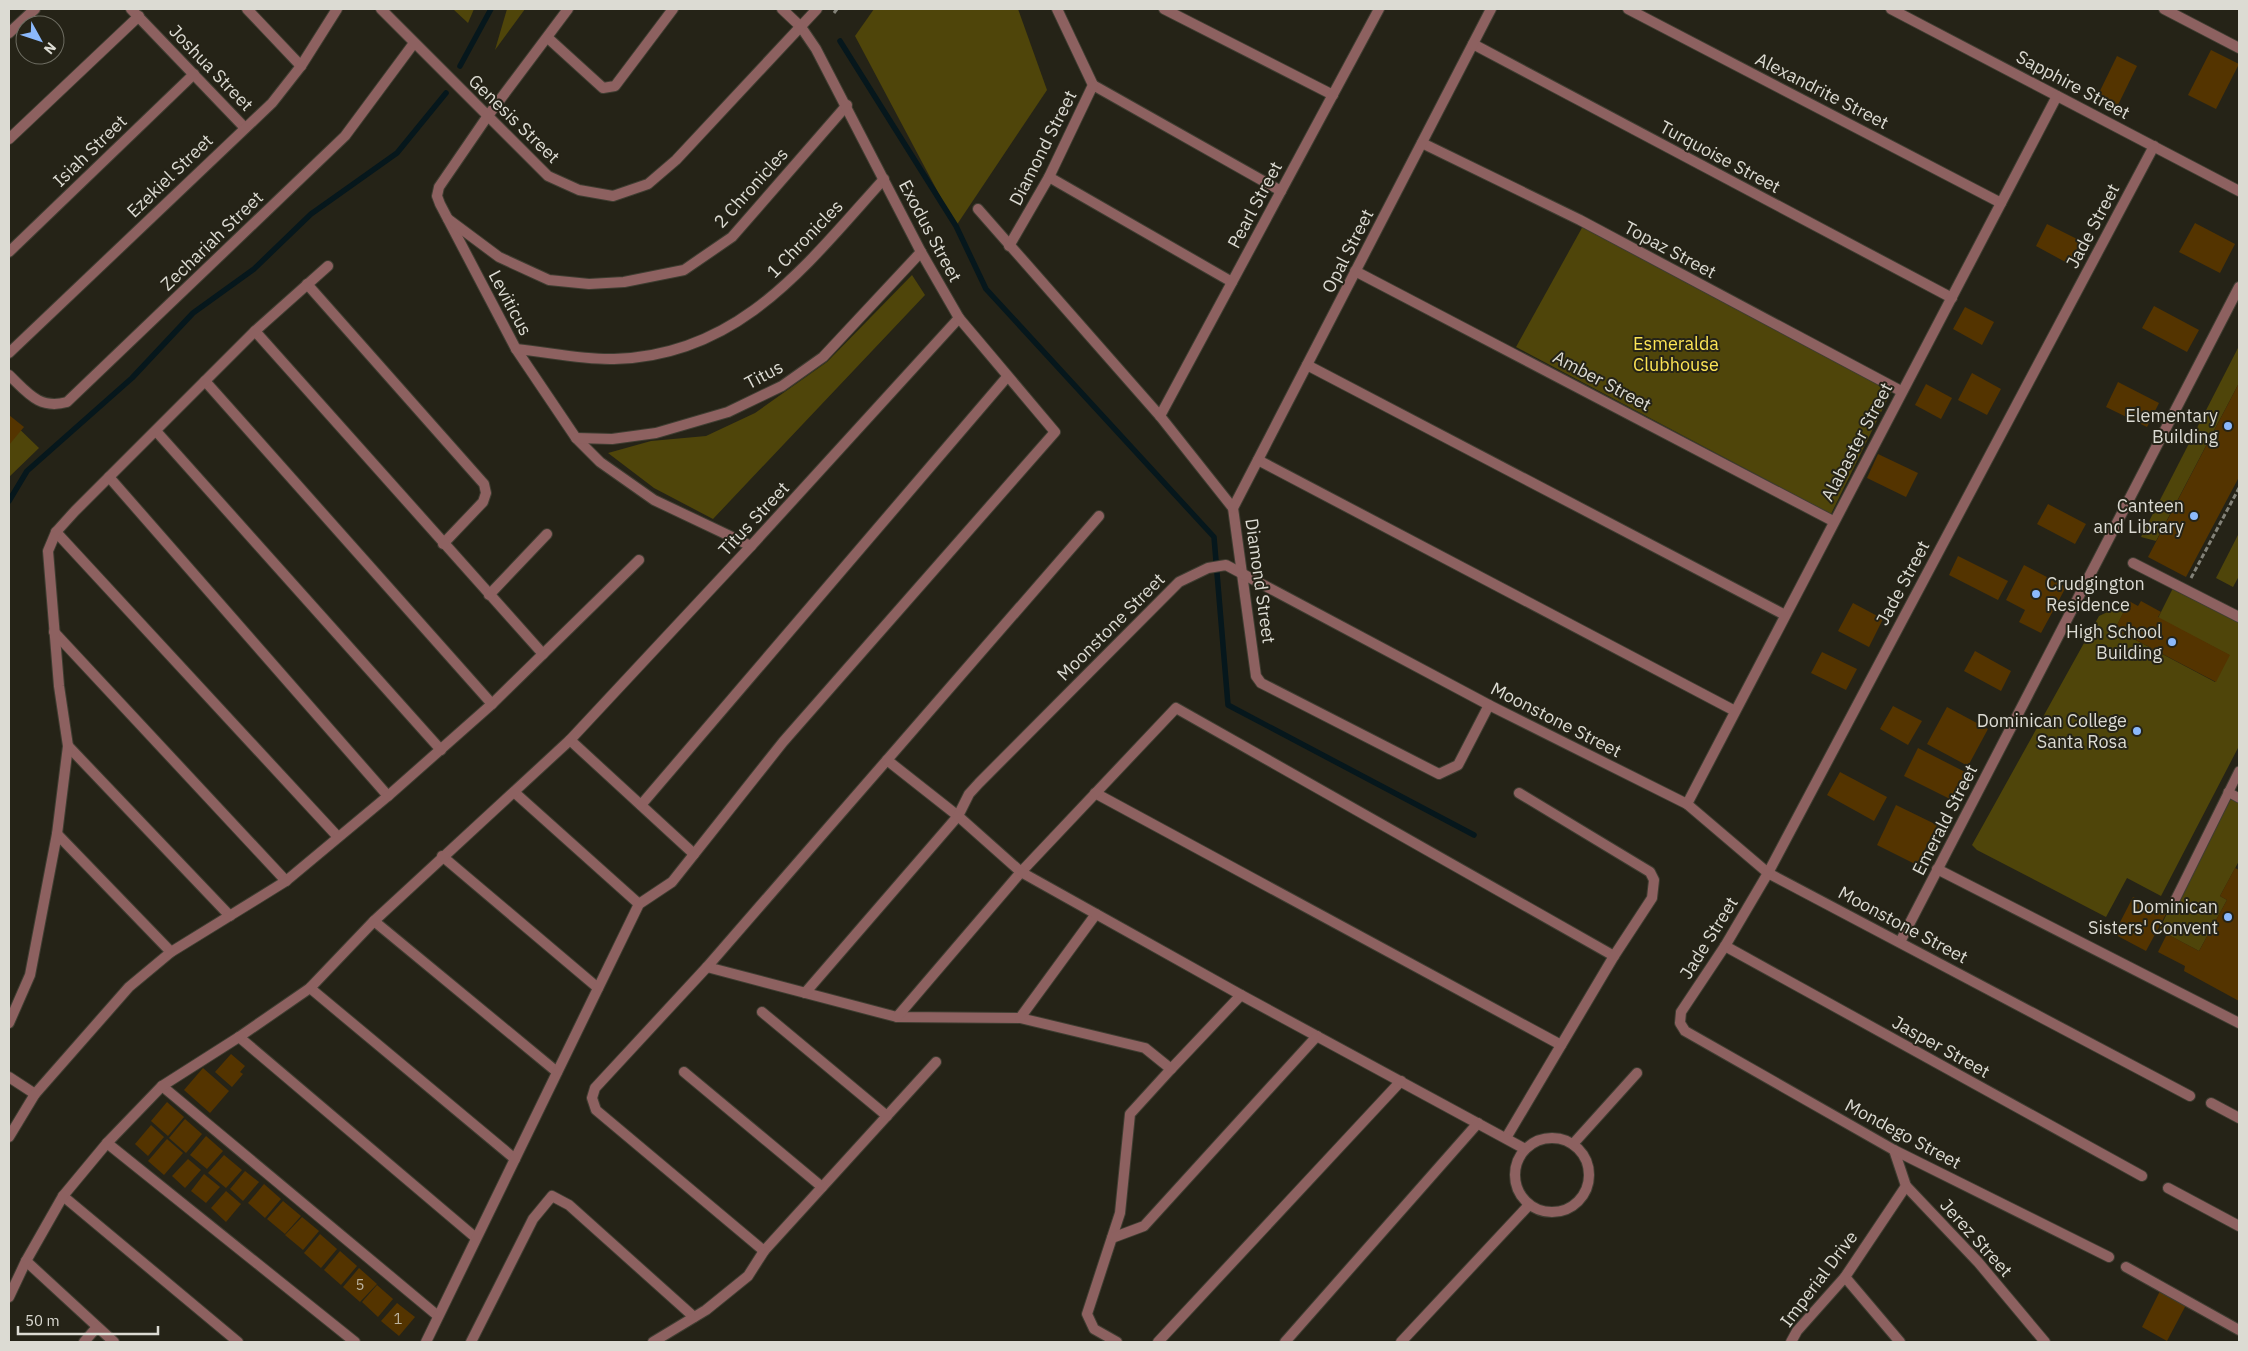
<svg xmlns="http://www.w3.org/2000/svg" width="2248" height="1351" font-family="'IBM Plex Sans',sans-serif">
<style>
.green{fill:#4f450a}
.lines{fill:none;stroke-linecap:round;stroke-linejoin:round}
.stream{stroke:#06171c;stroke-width:5.5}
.building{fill:#543400}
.service-casing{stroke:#3f3d31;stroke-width:11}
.minor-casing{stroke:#3f3d31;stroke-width:12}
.tertiary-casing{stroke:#3f3d31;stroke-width:12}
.path{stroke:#838278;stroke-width:3;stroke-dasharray:5 2.5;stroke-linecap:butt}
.service{stroke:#8d6160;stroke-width:9}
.minor{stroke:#8d6160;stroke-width:10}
.tertiary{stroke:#8d6160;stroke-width:10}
.poi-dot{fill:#8bb9fc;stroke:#252317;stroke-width:2}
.labels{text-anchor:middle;stroke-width:4;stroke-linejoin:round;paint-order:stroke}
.number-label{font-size:15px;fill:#bab19e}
.street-label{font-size:18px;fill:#dcdbd3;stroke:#252317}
.park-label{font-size:18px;fill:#fce455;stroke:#252317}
.poi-label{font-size:18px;fill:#dcdbd3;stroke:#252317;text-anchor:end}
</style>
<rect width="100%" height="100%" fill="#252317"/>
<g class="green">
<path d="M453,9H474L468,23Z"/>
<path d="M507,9H525L495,50Z"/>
<path d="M874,9H1018L1047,90L956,226L855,36Z"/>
<path d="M1583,226L1892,390L1831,514L1516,347Z"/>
<path d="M912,275L925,295L713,519L654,488L608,453L651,441L706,436L755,413L827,362Z"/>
<path d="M2239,346V383L2156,541L2141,537Z"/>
<path d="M9,419L39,448L9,477Z"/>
<path d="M2239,533V576L2233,587L2216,578Z"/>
<path d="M2176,582L2239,616V746L2161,896L2127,878L2106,917L1977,850L1972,845L2099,616L2129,602L2115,629L2215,682L2229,655L2158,618Z"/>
<path d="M2228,789L2239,794V861L2220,896L2227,900L2199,951L2159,930Z"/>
</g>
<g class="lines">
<g class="stream">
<path d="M840,41L956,226L986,289L1214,537L1228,705L1474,835"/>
<path d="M460,66L491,9"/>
<path d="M9,501L27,471L132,378L193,313L254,269L311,214L397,153L446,93"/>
</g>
</g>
<g class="building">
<path d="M2211,50L2239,64L2216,109L2188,95Z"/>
<path d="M2117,56L2137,66L2117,107L2097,97Z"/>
<path d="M2195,223L2235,244L2220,273L2179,252Z"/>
<path d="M2047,224L2081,241L2069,264L2036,246Z"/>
<path d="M2154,306L2199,330L2187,352L2142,328Z"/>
<path d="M1965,307L1994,322L1982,345L1953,329Z"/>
<path d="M1972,373L2001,389L1987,415L1958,400Z"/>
<path d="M2118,382L2159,403L2147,427L2106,407Z"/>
<path d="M2239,383V477L2186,577L2148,557Z"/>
<path d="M1926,384L1952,398L1941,419L1915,405Z"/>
<path d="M9,415L24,427L9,445Z"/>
<path d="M1878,454L1918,473L1906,497L1867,478Z"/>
<path d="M2048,504L2086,524L2075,544L2037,524Z"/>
<path d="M1958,556L2008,581L1998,600L1949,575Z"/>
<path d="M2024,565L2066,587L2041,633L2019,622L2025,610L2006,600Z"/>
<path d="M2129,601L2138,606L2141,601L2161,612L2158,617L2230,655L2216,682L2115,629Z"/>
<path d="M1853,603L1883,619L1869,647L1838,631Z"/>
<path d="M1975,651L2011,671L2001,691L1964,671Z"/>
<path d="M1822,652L1857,669L1846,690L1811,673Z"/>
<path d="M1893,706L1922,721L1908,745L1880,729Z"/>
<path d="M1947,707L1988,729L1968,766L1927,744Z"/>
<path d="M1918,748L1967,773L1952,800L1904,776Z"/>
<path d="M1840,772L1887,797L1874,821L1827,795Z"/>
<path d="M1896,805L1937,825L1917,865L1877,845Z"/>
<path d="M2235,868L2239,870V1001L2184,971L2185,966L2158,952L2167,934L2199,951L2227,900L2220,896Z"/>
<path d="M2133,897L2166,914L2146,951L2114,934Z"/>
<path d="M231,1054L245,1066L240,1072L243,1074L232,1087L215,1072Z"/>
<path d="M203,1068L229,1091L210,1113L184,1090Z"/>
<path d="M167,1102L184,1117L168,1136L151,1121Z"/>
<path d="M185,1119L202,1134L186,1153L169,1138Z"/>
<path d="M151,1125L164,1137L148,1156L135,1144Z"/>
<path d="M206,1136L223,1151L207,1169L190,1155Z"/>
<path d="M167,1139L183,1153L164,1175L148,1161Z"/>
<path d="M224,1155L242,1170L226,1188L208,1173Z"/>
<path d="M188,1159L201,1170L185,1188L172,1176Z"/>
<path d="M245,1171L259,1182L243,1201L230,1189Z"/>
<path d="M204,1174L220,1187L206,1203L191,1191Z"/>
<path d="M264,1184L281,1199L265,1218L248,1203Z"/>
<path d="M226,1191L241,1204L226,1222L211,1208Z"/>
<path d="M283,1201L301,1216L285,1234L267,1219Z"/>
<path d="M302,1217L319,1231L303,1250L285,1235Z"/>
<path d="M320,1234L337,1249L321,1268L304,1253Z"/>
<path d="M340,1251L357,1266L341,1285L324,1270Z"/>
<path d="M359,1268L377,1284L360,1302L343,1287Z"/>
<path d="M377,1285L393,1299L378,1317L362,1302Z"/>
<path d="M2160,1291L2186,1305L2167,1341L2142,1327Z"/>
<path d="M397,1303L415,1317L399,1336L381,1321Z"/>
</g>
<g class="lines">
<defs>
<g id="service">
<path d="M2228,792L2239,798"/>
<path d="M2175,900L2239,771"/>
</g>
<g id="minor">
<path d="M131,9L245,128"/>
<path d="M247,9L301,66"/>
<path d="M568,9L487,117L439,187L437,196L440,204L516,349L576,438L600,462L654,500L751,546"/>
<path d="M1164,9L1333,95"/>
<path d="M1628,9L2001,203"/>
<path d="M1891,9L2239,191"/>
<path d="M2164,9L2239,48"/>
<path d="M9,33L35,9"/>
<path d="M548,38L603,88L615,86L673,9"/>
<path d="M1473,44L1952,298"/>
<path d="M1093,85L1281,191"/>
<path d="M9,139L139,16"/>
<path d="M1422,143L1580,220L1901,391"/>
<path d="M1049,177L1232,282"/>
<path d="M978,209L1160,416L1233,508L1256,676L1261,683L1439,774L1458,765L1489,705"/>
<path d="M448,219L499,257L549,280L589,284L624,282L684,270L732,237L847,105"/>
<path d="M1009,246L1049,177L1093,85L1057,9"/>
<path d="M9,252L194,74"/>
<path d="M1355,271L1833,521"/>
<path d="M307,284L484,484L486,493L483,502L443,544"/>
<path d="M255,331L543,654"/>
<path d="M516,349C548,352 582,360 614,359C740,356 807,264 884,179"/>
<path d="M9,353L272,103L301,66L337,9"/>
<path d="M1307,365L1785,615"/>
<path d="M9,375C27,392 39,410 67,402L345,136L414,43"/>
<path d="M205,381L492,704"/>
<path d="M1160,416L1379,9"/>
<path d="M156,431L441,750"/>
<path d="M576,438L612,439L656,433L728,412L782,386L823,357L921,252"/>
<path d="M1258,460L1735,711"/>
<path d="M109,477L388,796"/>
<path d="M1233,508L1491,9"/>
<path d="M56,532L338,837"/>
<path d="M2133,563L2239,617"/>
<path d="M489,595L547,534"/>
<path d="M54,632L286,881"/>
<path d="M570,740L694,854"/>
<path d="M68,746L230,916"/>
<path d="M887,760L707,967L897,1017L1020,1018L1145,1048L1171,1069L1130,1114L1120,1213L1087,1314L1094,1329L1117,1342"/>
<path d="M514,792L639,904"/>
<path d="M1095,793L1561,1045"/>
<path d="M1687,804L2057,96"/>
<path d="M641,805L1007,377"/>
<path d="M57,834L171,952"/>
<path d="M442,856L598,988"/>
<path d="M1937,869L2239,1023"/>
<path d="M374,921L557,1072"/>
<path d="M1900,942L2239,287"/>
<path d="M1725,946L2142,1176"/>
<path d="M707,967L595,1088L592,1098L596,1110L764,1251L936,1062"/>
<path d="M310,988L515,1159"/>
<path d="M805,993L958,816L887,760L1099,516"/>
<path d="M762,1012L887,1116"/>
<path d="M897,1017L1021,872L1176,708L1614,956"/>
<path d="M1020,1018L1096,914"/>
<path d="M9,1023L30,975L57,834L68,746L59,686L48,551L56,532L75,511L255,331L328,266"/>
<path d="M239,1037L476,1238"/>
<path d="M1171,1069L1241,995"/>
<path d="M684,1072L822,1187"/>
<path d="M9,1077L35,1094"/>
<path d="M162,1086L438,1316"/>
<path d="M2211,1103L2239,1118"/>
<path d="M9,1137L35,1094L129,987L171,952L286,881L388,796L492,704L639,560"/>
<path d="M1506,1138L1614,956L1652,898L1654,880L1650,872L1519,793"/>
<circle cx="1552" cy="1175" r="37"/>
<path d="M107,1143L355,1342"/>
<path d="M1573,1144L1637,1073"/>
<path d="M1525,1149L1241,995L1021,872L958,816L969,794L979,783L1179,582L1208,568L1226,565L1489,705L1687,804L1768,873L2190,1096"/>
<path d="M1894,1150L1906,1186L1978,1262L2045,1342"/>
<path d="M2168,1188L2239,1226"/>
<path d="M63,1196L238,1342"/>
<path d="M1112,1238L1144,1226L1317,1036"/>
<path d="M2109,1257L1894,1150L1685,1031L1680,1023L1681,1012L1725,946L1768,873L2154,146"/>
<path d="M26,1261L114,1342"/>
<path d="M2126,1267L2239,1330"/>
<path d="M1845,1277L1900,1342"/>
<path d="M9,1297L26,1261L63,1196L107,1143L162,1086L239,1037L310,988L374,921L570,740L751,546L959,318"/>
<path d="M84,1342L97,1327"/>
<path d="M426,1342L639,904L672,882L783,742L1055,432L959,318L921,252L816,49L801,27L782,9"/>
<path d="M471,1342L533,1219L552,1196L569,1205L694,1317"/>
<path d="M653,1342L706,1310L748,1276L764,1251"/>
<path d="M1158,1342L1401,1081"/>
<path d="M1285,1342L1478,1123"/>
<path d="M1401,1342L1529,1205"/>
<path d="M1791,1342L1797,1331L1845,1277L1906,1186"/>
</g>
<path id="tertiary" d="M381,9L548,176L579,190L613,196L648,184L676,160L817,9"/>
</defs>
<use href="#service" class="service-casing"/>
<use href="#minor" class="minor-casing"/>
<use href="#tertiary" class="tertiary-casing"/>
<g class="path">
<path d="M834,13L837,9"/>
<path d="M2191,578L2239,488"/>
</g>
<use href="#service" class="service"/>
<use href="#minor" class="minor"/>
<use href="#tertiary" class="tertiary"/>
</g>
<g class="poi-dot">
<circle cx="2228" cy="426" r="5"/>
<circle cx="2194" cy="516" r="5"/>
<circle cx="2036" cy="594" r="5"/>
<circle cx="2172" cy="642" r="5"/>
<circle cx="2137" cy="731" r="5"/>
<circle cx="2228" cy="917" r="5"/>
</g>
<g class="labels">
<g class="number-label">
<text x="360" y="1290">5</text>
<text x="398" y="1324">1</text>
</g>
<g class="street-label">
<text transform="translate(211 68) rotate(46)" y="6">Joshua Street</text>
<text transform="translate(2073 85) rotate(28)" y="6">Sapphire Street</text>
<text transform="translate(1822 91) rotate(27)" y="6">Alexandrite Street</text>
<text transform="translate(514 119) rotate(44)" y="6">Genesis Street</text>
<text transform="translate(1043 148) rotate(-63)" y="6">Diamond Street</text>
<text transform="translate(90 151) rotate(-44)" y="6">Isiah Street</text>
<text transform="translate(1720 157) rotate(28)" y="6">Turquoise Street</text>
<text transform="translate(170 176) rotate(-44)" y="6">Ezekiel Street</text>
<text transform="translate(751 188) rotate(-48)" y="6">2 Chronicles</text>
<text transform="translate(1255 205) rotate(-62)" y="6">Pearl Street</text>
<text transform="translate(2093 226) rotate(-62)" y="6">Jade Street</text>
<text transform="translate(930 231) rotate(62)" y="6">Exodus Street</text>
<text transform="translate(805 239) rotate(-46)" y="6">1 Chronicles</text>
<text transform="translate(212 241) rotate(-44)" y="6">Zechariah Street</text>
<text transform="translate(1670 250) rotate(28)" y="6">Topaz Street</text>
<text transform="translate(1348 251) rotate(-63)" y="6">Opal Street</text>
<text transform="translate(510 303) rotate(62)" y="6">Leviticus</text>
<text transform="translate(764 375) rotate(-28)" y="6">Titus</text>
<text transform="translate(1602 381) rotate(28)" y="6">Amber Street</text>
<text transform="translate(1857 442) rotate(-62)" y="6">Alabaster Street</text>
<text transform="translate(754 519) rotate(-47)" y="6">Titus Street</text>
<text transform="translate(1260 581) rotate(82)" y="6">Diamond Street</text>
<text transform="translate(1903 583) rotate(-62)" y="6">Jade Street</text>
<text transform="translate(1111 627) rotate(-45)" y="6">Moonstone Street</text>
<text transform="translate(1556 720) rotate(27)" y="6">Moonstone Street</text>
<text transform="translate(1945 820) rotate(-63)" y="6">Emerald Street</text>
<text transform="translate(1903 925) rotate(28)" y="6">Moonstone Street</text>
<text transform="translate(1709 938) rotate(-58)" y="6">Jade Street</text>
<text transform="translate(1941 1047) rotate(29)" y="6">Jasper Street</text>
<text transform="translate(1903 1134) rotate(28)" y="6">Mondego Street</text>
<text transform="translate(1976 1238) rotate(48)" y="6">Jerez Street</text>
<text transform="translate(1819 1279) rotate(-53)" y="6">Imperial Drive</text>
</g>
<g class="park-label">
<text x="1676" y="350">Esmeralda<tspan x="1676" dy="21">Clubhouse</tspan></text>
</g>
<g class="poi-label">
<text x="2218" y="422">Elementary<tspan x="2218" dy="21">Building</tspan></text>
<text x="2184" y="512">Canteen<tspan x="2184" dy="21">and Library</tspan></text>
<text x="2046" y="590" text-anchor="start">Crudgington<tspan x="2046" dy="21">Residence</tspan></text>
<text x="2162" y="638">High School<tspan x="2162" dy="21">Building</tspan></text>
<text x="2127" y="727">Dominican College<tspan x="2127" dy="21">Santa Rosa</tspan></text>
<text x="2218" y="913">Dominican<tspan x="2218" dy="21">Sisters' Convent</tspan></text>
</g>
</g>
<rect width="2248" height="1351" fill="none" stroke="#dcdbd3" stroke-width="20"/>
<g transform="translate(40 40) rotate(130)"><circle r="24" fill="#252317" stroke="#6e6d62"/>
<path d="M0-4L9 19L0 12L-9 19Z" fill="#8bb9fc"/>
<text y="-8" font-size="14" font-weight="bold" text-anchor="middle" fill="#dcdbd3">N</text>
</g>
<path d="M18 1326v8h140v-8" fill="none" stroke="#dcdbd3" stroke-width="2.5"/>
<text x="25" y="1326" font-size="15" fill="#dcdbd3" stroke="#252317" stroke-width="4" paint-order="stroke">50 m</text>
</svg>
